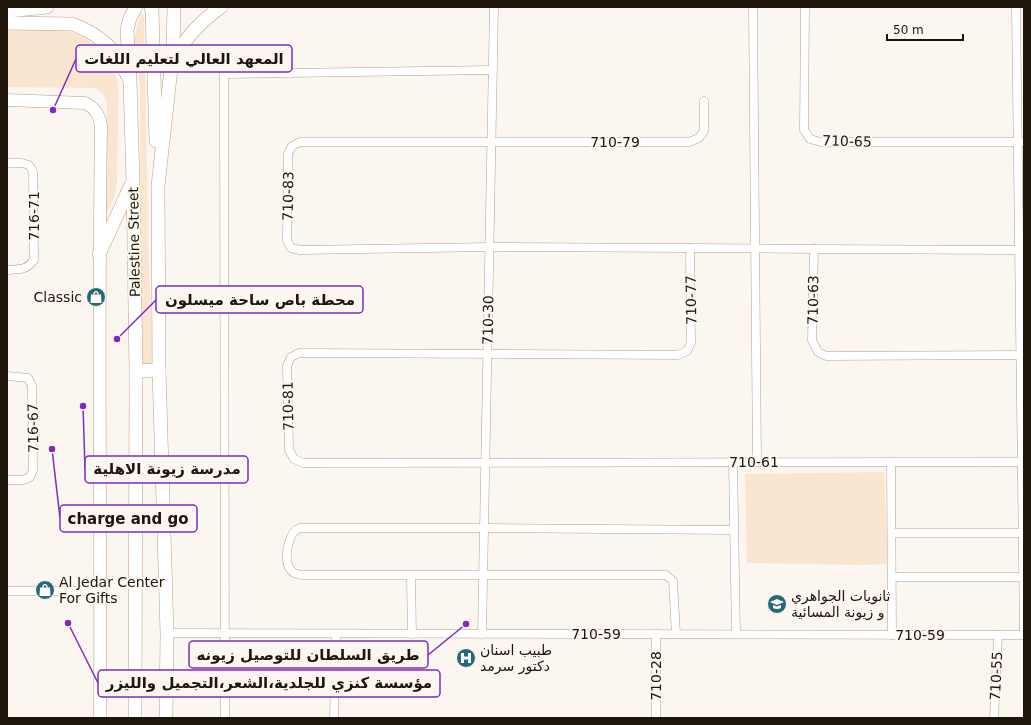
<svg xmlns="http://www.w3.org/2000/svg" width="1031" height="725" font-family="'DejaVu Sans','Noto Sans Arabic',sans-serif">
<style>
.green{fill:#fae5d0}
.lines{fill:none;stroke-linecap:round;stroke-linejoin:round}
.street-casing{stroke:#b79f85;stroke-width:9}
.secondary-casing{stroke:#b79f85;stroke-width:13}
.primary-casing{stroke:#b79f85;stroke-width:14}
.street{stroke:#fff;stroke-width:8}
.secondary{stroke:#fff;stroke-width:12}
.primary{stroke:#fff;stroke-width:13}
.labels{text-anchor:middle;stroke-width:4;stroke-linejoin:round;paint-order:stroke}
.street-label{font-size:14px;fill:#1e150b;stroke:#fcf6f1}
.poi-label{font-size:14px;fill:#1e150b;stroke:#fcf6f1;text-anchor:start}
.leader{fill:none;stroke:#7b2cbf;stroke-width:1.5}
.callout-dot{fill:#7b2cbf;stroke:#fcf6f1;stroke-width:1.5}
.callout{fill:#fcf6f1;stroke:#7b2cbf;stroke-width:1.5}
.callout-label{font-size:15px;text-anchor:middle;font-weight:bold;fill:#1e150b}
</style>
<rect width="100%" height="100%" fill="#fcf6f1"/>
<g class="green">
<path d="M141,14H143L144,19L149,263L153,366L144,365L141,362L140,88L134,41L138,23Z"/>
<path d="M7,29C23,29 57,27 71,32C88,38 107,54 114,70C121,85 118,105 118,121C118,142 117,162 117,183L115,195L108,212L106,211L105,206L107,104C105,96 102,92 94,88L7,87Z"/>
<path d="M884,472L888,564L860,565L747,563L745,474Z"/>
</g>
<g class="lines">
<defs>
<g id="street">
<path d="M753,7L757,462"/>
<path d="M805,7L804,130L810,139L821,142H1024"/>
<path d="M1016,7L1024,635"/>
<path d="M704,101V131L699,138L689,142H300L292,146L288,154L287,240L291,248L300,250L490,247L690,248L691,343L687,351L678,355L299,353L291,357L287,366L289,450L294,459L303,463L1024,462"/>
<path d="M7,163H22L29,165L33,172L34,260C26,271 19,269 7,270"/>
<path d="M690,248L814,249"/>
<path d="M1023,250L814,249L812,340L818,352L826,356L1024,355"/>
<path d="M7,376L28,378L32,386L33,470L30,477L23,480H7"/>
<path d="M733,462L736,634"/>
<path d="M891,462L892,635"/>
<path d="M892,533H1024"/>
<path d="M411,576L412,634"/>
<path d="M892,577H1024"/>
<path d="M7,591H101"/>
<path d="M167,633L1024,635"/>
<path d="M482,634L494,7"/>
<path d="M656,634V718"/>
<path d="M676,634L673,581L666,575H301L294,573C291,571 289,568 288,565C285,555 288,532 300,528H484L734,530"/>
<path d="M225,718L224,74L493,70"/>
<path d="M334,718L336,634"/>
<path d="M994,718L998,635"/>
</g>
<path id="secondary" d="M7,100L85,103C95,108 99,114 101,126C98,323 101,521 100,718"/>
<g id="primary">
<path d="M151,7L152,11L156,141"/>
<path d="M7,11L47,7"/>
<path d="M7,23L72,24C88,30 105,40 115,54C121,61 124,70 129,78"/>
<path d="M175,58C186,36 201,21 221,7"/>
<path d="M99,254L131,185"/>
<path d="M136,371L159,370"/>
<path d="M135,718L136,371L133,181L130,81L127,30L130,18L136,7"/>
<path d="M166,718L167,633L159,370L158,186L173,50L174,7"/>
</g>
</defs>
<use href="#street" class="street-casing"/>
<use href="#secondary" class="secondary-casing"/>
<use href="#primary" class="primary-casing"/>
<use href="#street" class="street"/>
<use href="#secondary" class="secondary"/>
<use href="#primary" class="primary"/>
</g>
<defs>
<symbol id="shop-disc" viewBox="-11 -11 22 22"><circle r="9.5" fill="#25697a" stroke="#fcf6f1"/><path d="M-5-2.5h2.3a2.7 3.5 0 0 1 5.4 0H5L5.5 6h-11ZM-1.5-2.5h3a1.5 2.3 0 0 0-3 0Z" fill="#fff"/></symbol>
<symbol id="school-disc" viewBox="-11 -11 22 22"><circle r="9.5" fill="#25697a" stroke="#fcf6f1"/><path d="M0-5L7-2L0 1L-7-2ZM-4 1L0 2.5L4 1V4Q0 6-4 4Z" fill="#fff"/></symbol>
<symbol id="hospital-disc" viewBox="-11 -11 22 22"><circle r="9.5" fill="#25697a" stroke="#fcf6f1"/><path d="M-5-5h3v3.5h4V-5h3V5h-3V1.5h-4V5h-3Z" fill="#fff"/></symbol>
</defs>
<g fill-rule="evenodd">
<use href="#shop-disc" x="85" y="286" width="22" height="22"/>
<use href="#shop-disc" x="34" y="579" width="22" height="22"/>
<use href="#school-disc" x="766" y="593" width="22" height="22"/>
<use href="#hospital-disc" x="455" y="647" width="22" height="22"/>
</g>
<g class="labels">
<g class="street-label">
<text transform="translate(847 141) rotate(2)" y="5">710-65</text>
<text x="615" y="147">710-79</text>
<text transform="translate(288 196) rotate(-89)" y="5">710-83</text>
<text transform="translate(34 216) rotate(-90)" y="5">716-71</text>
<text transform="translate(134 242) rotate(-91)" y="5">Palestine Street</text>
<text transform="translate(691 300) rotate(-91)" y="5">710-77</text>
<text transform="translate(813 300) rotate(-89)" y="5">710-63</text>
<text transform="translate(488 320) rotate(-89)" y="5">710-30</text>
<text transform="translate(288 406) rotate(-91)" y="5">710-81</text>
<text transform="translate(33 428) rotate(-91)" y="5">716-67</text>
<text x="754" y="467">710-61</text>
<text x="596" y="639">710-59</text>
<text x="920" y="640">710-59</text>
<text transform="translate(656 676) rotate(-90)" y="5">710-28</text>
<text transform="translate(996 676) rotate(-87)" y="5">710-55</text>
</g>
<g class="poi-label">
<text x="82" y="302" text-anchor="end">Classic</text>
<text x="59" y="587">Al Jedar Center<tspan x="59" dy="16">For Gifts</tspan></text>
<text x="791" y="601">ثانويات الجواهري<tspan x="791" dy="16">و زيونة المسائية</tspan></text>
<text x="480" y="655">طبيب اسنان<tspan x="480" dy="16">دكتور سرمد</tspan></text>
</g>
</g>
<path class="leader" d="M53 110L76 59M117 339L156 300M83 406L85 469M52 449L60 518M466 624L428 655M68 623L98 683"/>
<g class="callout-dot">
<circle cx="53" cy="110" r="4"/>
<circle cx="117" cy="339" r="4"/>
<circle cx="83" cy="406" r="4"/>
<circle cx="52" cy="449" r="4"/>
<circle cx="466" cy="624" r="4"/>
<circle cx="68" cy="623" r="4"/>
</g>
<g class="callout">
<rect x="76" y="45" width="216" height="27" rx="4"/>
<rect x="156" y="286" width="207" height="27" rx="4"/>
<rect x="85" y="456" width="163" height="27" rx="4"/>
<rect x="60" y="505" width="137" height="27" rx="4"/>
<rect x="189" y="641" width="239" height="27" rx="4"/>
<rect x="98" y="670" width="342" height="27" rx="4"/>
</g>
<g class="callout-label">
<text x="184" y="64">المعهد العالي لتعليم اللغات</text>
<text x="260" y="305">محطة باص ساحة ميسلون</text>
<text x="167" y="474">مدرسة زيونة الاهلية</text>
<text x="128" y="524">charge and go</text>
<text x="308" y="660">طريق السلطان للتوصيل زيونه</text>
<text x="269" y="688">مؤسسة كنزي للجلدية،الشعر،التجميل والليزر</text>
</g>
<rect width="1031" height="725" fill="none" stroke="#1e150b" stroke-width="16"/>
<path d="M887 34v6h76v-6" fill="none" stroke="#1e150b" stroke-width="2"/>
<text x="893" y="34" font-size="12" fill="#1e150b" stroke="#fcf6f1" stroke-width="3" paint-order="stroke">50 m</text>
</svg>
